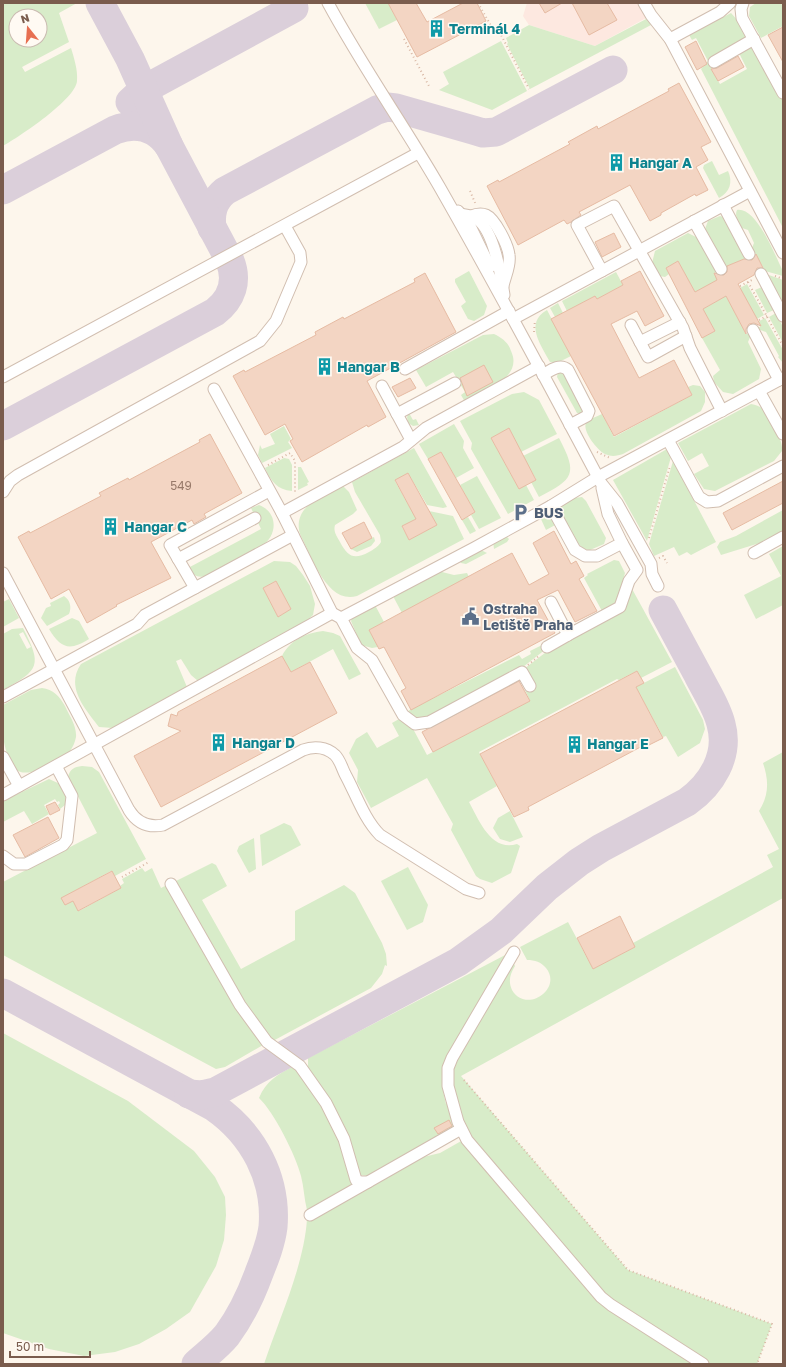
<svg xmlns="http://www.w3.org/2000/svg" width="786" height="1367" font-family="'Golos Text',sans-serif">
<style>
.commercial{fill:#fde8e0}
.green{fill:#d8ecc9;fill-rule:evenodd}
.lines{fill:none;stroke-linecap:round;stroke-linejoin:round}
.taxiway{stroke:#dbcfda;stroke-width:29}
.building{fill:#f3d5c3;stroke:#e6bba3}
.minor-casing{stroke:#d1beb0;stroke-width:13}
.path{stroke:#d9b8a5;stroke-width:2;stroke-dasharray:1 3;stroke-linecap:butt}
.minor{stroke:#fff;stroke-width:11}
.labels{text-anchor:middle;stroke-width:3;stroke-linejoin:round;paint-order:stroke}
.number-label{font-size:12px;fill:#987a6a}
.culture-label{font-size:14px;font-weight:bold;fill:#0d838f;stroke:#fffaf3;text-anchor:start}
.service-label{font-size:14px;font-weight:bold;fill:#4e5e75;stroke:#fffaf3;text-anchor:start}
</style>
<rect width="100%" height="100%" fill="#fdf6ec"/>
<path class="commercial" d="M527,3H639L646,18L595,46L529,25L523,16Z"/>
<g class="green">
<path d="M3,3H77L59,13L69,42L22,67L25,72L71,48C74,58 78,70 77,81C76,99 19,137 3,146ZM16,16H40V40H16Z"/>
<path d="M365,3H388L397,20L379,29Z"/>
<path d="M756,3H779L783,5V26L761,38L749,16L750,7Z"/>
<path d="M731,13L740,23L747,38L711,69L720,84L747,69L740,55V50L748,46L753,47L783,101V228L701,69L708,61L696,38L692,40L689,35Z"/>
<path d="M648,18L651,25L530,89L507,44L508,43L506,38L529,25L595,46Z"/>
<path d="M501,41L527,91L492,110L439,90L449,84L443,72Z"/>
<path d="M712,161L719,175L728,171C733,182 730,192 719,198L703,168L704,165Z"/>
<path d="M737,210C757,207 775,256 783,271V276L765,271L752,248L754,243L748,230L742,228C739,223 734,216 737,210Z"/>
<path d="M720,216L723,217L746,258L725,267L705,229L708,221Z"/>
<path d="M688,233L698,238L717,272L714,273L746,334L749,333L751,335L748,342L761,369L759,379L733,394L723,392L714,382L713,376L720,370L702,338L715,331L703,309L719,300L695,292L678,261L666,268L669,274L665,277L660,276L652,263L655,251Z"/>
<path d="M469,271L487,306L484,315L474,321L468,319L461,306L466,302L455,282V279Z"/>
<path d="M616,272L623,285L597,299L595,296L567,311L562,301Z"/>
<path d="M766,274L783,280V305Z"/>
<path d="M747,284L764,315L757,319L740,288Z"/>
<path d="M762,287L774,310L767,313L755,290Z"/>
<path d="M558,303L563,313L555,317L550,308Z"/>
<path d="M547,310L571,356L557,363L550,362C541,345 524,323 547,310Z"/>
<path d="M776,313L783,327V343L769,317Z"/>
<path d="M765,318L783,350V363L778,357L779,356L766,332L760,330L758,328L761,326L758,322Z"/>
<path d="M494,334C502,338 508,342 511,351C524,378 483,392 465,402L461,395L465,392L453,372L426,387L416,370L483,335Z"/>
<path d="M558,372L563,373L582,410V413H577L557,377Z"/>
<path d="M693,385L700,386L705,392V402L701,411L623,454C617,456 611,457 605,454C598,451 582,431 586,423C589,419 598,416 602,414L614,437L692,395L688,387Z"/>
<path d="M524,392L539,400L557,434L521,452L509,428L491,438L519,489L526,485L534,500L508,514L471,449L472,443L460,421L512,394Z"/>
<path d="M751,404C756,405 759,406 763,409C770,415 784,442 782,451L774,461L715,491L704,489L694,474L709,466L702,453L688,461L678,443Z"/>
<path d="M409,413L413,420L416,419L419,425L413,426L408,423L407,417Z"/>
<path d="M454,424L464,441L463,448L474,468L456,478L441,452L428,459L419,444Z"/>
<path d="M284,426L291,439L288,442L292,448L262,463L258,455L260,445L262,449L275,444L270,434Z"/>
<path d="M559,438C578,474 574,479 539,497L531,482L536,479L523,456Z"/>
<path d="M414,448L447,507L443,508L427,505L408,473L395,481L410,508L424,514L402,527L409,540L437,525L429,511L453,516L464,539L357,596C327,605 311,555 300,534C292,507 322,495 343,486L349,492L357,510L353,514L335,525C333,532 337,536 340,542C348,557 354,560 369,552C374,549 378,547 381,542L380,535L355,492L352,482Z"/>
<path d="M667,449L671,457L647,541L613,480Z"/>
<path d="M284,458L289,459L292,465V491C277,490 271,481 265,468Z"/>
<path d="M673,461L716,542L691,555L687,552L679,556L674,547L654,556L649,544Z"/>
<path d="M298,467H301L309,482L307,483L308,485L298,490Z"/>
<path d="M477,476L501,518L479,529L471,515L475,512L460,485Z"/>
<path d="M582,497L586,501L606,538L604,544L590,550C581,550 579,542 572,539L557,508L574,498Z"/>
<path d="M259,505C278,512 278,535 262,546L207,576C197,578 194,576 188,568L261,529L251,508Z"/>
<path d="M783,510V531L763,542L721,555L717,547L720,542L736,536Z"/>
<path d="M550,513L557,524L546,530L540,517Z"/>
<path d="M468,517L476,531L470,534L462,520Z"/>
<path d="M506,536L509,539L507,542L494,549L493,541Z"/>
<path d="M374,537L375,541L371,546L357,552L351,549Z"/>
<path d="M783,546V605L756,619L744,595L781,576L769,554Z"/>
<path d="M479,549L487,553L466,564L461,563L460,561Z"/>
<path d="M614,560L619,561L625,573L617,602L602,611L584,578L588,575L587,574Z"/>
<path d="M274,561L290,562L296,566L303,575L310,586L315,604L313,615L302,625L198,681L191,675L181,659L176,661L187,687L113,728L99,727C85,709 65,687 81,664ZM276,581L291,609L278,617L263,588Z"/>
<path d="M438,571L454,575L467,573L469,577L402,613L394,598V594Z"/>
<path d="M631,587L672,662L641,678L637,671L619,680L617,679L479,752L497,786L469,802C479,820 491,852 517,844L520,846L511,873L492,883L480,879L476,876L451,830L453,824L427,778L371,808L357,782L358,770L349,753L356,739L367,732L377,748L399,736L392,723L399,719L411,725L427,755L530,701L525,690L533,686L524,669L550,649L624,609Z"/>
<path d="M64,596C70,600 72,607 69,614L47,626L41,618L46,608L51,606L50,603Z"/>
<path d="M9,599L19,618L3,627V602Z"/>
<path d="M372,606L376,607L384,622L369,630L378,647L372,648L361,645L351,621L352,618Z"/>
<path d="M72,618L79,621L89,639C70,651 61,649 49,629Z"/>
<path d="M23,628C42,665 40,670 3,690V634L12,629ZM23,632L31,647L27,649L19,634Z"/>
<path d="M323,631L333,633L340,636L361,674L349,680L333,649L291,672L282,656C290,640 306,633 323,631Z"/>
<path d="M544,644L546,649L523,667L431,717L415,718L408,711L519,655L522,659L531,654L530,651Z"/>
<path d="M675,667L703,720L705,729L700,743L678,757L666,736L663,737L636,687Z"/>
<path d="M42,688C53,689 60,697 65,706C69,715 77,726 76,737C75,742 73,747 70,751C62,760 26,781 16,769C0,749 3,728 3,705L31,690Z"/>
<path d="M783,752V898L461,1076L628,1270L772,1324L757,1364H710L609,1299L470,1137L459,1116L450,1072L512,960L515,966C510,974 508,981 512,990C526,1014 563,989 546,968C541,962 535,960 527,960L520,947L568,922L593,969L635,947L633,943L773,867L767,855L779,849L759,811C769,795 769,781 763,763Z"/>
<path d="M82,766L92,767L99,772L146,859L115,876L111,871L69,894L79,911L121,888L120,886L124,883L122,879L142,868L145,872L152,868L161,888L169,884L263,1045L225,1067L216,1069L3,955V882L97,833L68,777C70,769 74,767 82,766Z"/>
<path d="M49,779L60,784L67,797L65,805L60,809L58,805L60,803L59,801L57,802L55,799L44,805L49,814L32,824L24,811L3,822V801Z"/>
<path d="M510,811L523,837L510,842L500,839L493,828L498,818Z"/>
<path d="M284,823L291,826L301,845L262,866L260,835Z"/>
<path d="M254,838L256,869L249,873L237,851L239,846Z"/>
<path d="M212,863L216,865L227,886L202,900L241,969L295,940V911L344,885L355,893L382,943L386,954L387,966L385,965L382,974L371,988L271,1042L259,1027L174,882Z"/>
<path d="M408,867L428,905L423,922L407,930L381,881Z"/>
<path d="M509,953L449,1052C439,1070 441,1084 446,1104L450,1103L454,1117L451,1120L455,1130L368,1176L359,1175L308,1069V1058Z"/>
<path d="M3,1033L128,1101L194,1151L215,1177L225,1197L226,1215L224,1240L216,1266L190,1312L166,1329L139,1344L115,1352L84,1356L49,1349L3,1333Z"/>
<path d="M294,1066L334,1122L352,1182V1188L313,1210H307C304,1199 304,1187 301,1176C296,1156 274,1112 259,1098C266,1081 278,1074 294,1066Z"/>
<path d="M463,1140L600,1300L698,1364H264C279,1319 304,1266 307,1219L415,1159L440,1153Z"/>
</g>
<g class="lines">
<g class="taxiway">
<path d="M130,102L143,90L294,8"/>
<path d="M3,190L115,130C136,122 156,127 169,146"/>
<path d="M212,228C210,213 213,201 225,191L377,110L387,107L396,108L473,130L483,133L496,132L613,70"/>
<path d="M3,426L215,312C232,299 238,281 230,261L169,146L130,59L100,3"/>
<path d="M3,993L214,1107C253,1134 277,1178 273,1227C271,1243 265,1258 259,1273C251,1295 241,1316 227,1335C218,1346 206,1355 196,1364"/>
<path d="M189,1094L202,1095L215,1092L458,962L501,931L547,887L579,862L601,848L687,802C711,785 730,756 721,724C717,707 706,691 698,675C686,653 675,632 663,610"/>
</g>
</g>
<g class="building">
<path d="M388,3H416L427,22L463,3H477L486,21L417,57Z"/>
<path d="M539,3H562L545,13Z"/>
<path d="M572,3H607L617,20L589,35Z"/>
<path d="M783,27V62L768,35Z"/>
<path d="M696,41L707,64L697,70L685,47Z"/>
<path d="M738,56L744,67L718,81L711,69L717,68Z"/>
<path d="M679,83L711,142L701,147L708,160L696,167L708,190L696,196L695,194L661,213V215L650,221L630,185L579,212L581,215L571,222L567,224L564,220L518,245L487,186L498,180L499,182L570,144L568,142L597,126L598,129L669,91L668,89Z"/>
<path d="M614,233L621,247L602,257L595,242Z"/>
<path d="M756,254L763,268H757L754,275L738,284L761,326L754,323L749,324L746,329V334L726,296L703,309L715,331L702,338L666,268L678,261L695,292L717,280L714,273L724,275L727,272V266L744,259L752,260Z"/>
<path d="M640,271L664,316L645,326L637,311L611,324L639,378L674,360L692,395L614,436L551,319L595,296L597,299L623,285L621,281Z"/>
<path d="M425,273L456,332L367,381L386,417L368,427L367,425L302,462L290,441L293,439L285,424L265,435L233,376L244,370L245,372L316,335L315,332L343,317L344,319L415,282L414,279Z"/>
<path d="M484,365L493,382L467,396L460,378Z"/>
<path d="M410,378L416,388L398,397L392,387Z"/>
<path d="M509,428L536,480L519,489L491,438Z"/>
<path d="M210,434L242,493L204,514L206,517L194,524L192,520L151,542L171,578L116,605L117,606L87,623L69,589L51,599L18,537L29,531L30,533L101,496L99,493L128,478L129,480L200,442L199,440Z"/>
<path d="M441,452L475,512L462,520L428,459Z"/>
<path d="M408,473L437,525L409,540L402,526L416,519L395,480Z"/>
<path d="M783,481V503L732,530L723,513Z"/>
<path d="M364,522L372,538L351,549L342,533Z"/>
<path d="M554,531L571,564L576,561L584,576L579,579L597,611L575,622L558,590L537,600L555,633L411,710L401,691L406,688L384,647L379,649L369,630L512,553L529,585L549,574L533,543Z"/>
<path d="M276,581L291,609L278,617L263,588Z"/>
<path d="M282,656L291,672L310,662L337,713L161,807L134,756L181,731L168,726L171,714L177,716L178,712Z"/>
<path d="M637,671L644,683L636,687L663,738L649,745L648,743L528,807L529,810L514,817L480,754Z"/>
<path d="M519,681L530,701L433,752L422,732Z"/>
<path d="M55,802L60,810L50,815L46,806Z"/>
<path d="M48,817L59,838L25,857L13,835Z"/>
<path d="M112,871L121,888L78,911L73,901L65,905L61,898Z"/>
<path d="M620,916L635,947L593,969L577,938Z"/>
<path d="M449,1120L452,1126L438,1134L434,1128Z"/>
</g>
<g class="lines">
<defs>
<g id="minor">
<path d="M328,3C362,66 403,124 439,186C495,284 548,383 601,483L617,503L651,564L652,574L658,586"/>
<path d="M644,3L651,15L670,39L783,253"/>
<path d="M743,3L741,9L742,18L783,93"/>
<path d="M670,39L720,12L730,3"/>
<path d="M714,62L754,39"/>
<path d="M723,205L749,254"/>
<path d="M458,211L469,224L490,267"/>
<path d="M459,214C466,215 472,215 477,219C494,231 501,275 504,295"/>
<path d="M471,216C476,214 481,213 486,215C495,219 508,245 509,255C511,265 505,276 503,286"/>
<path d="M694,221L721,269"/>
<path d="M602,271L577,225L614,206L683,328L690,348L722,411"/>
<path d="M761,274L783,316"/>
<path d="M513,319L750,191"/>
<path d="M631,325L648,357L686,336"/>
<path d="M753,330L779,380"/>
<path d="M640,342L680,322"/>
<path d="M405,369L509,311"/>
<path d="M543,375C551,370 560,363 568,370L589,411L587,416L570,425"/>
<path d="M3,377L418,153"/>
<path d="M382,386L411,440"/>
<path d="M214,389L282,513L332,613L341,618L357,648L372,660L403,715L415,724L429,722L522,672L530,686"/>
<path d="M759,391L783,434"/>
<path d="M397,414L455,383"/>
<path d="M668,440L699,497L707,502L718,501L783,466"/>
<path d="M3,492L10,481L18,475L260,341L276,321L301,262L300,253L285,226"/>
<path d="M551,506L575,550L585,556H597L622,543L608,514L602,488"/>
<path d="M282,513L403,447L426,428L539,366"/>
<path d="M754,553L783,537"/>
<path d="M178,559L255,518"/>
<path d="M3,573L129,810C137,823 148,828 163,825L303,750C314,746 326,747 335,755C340,760 342,768 345,774C356,794 364,819 380,835L466,889L479,893"/>
<path d="M195,588L170,545L269,491"/>
<path d="M551,602L568,635L620,607L629,581L637,570L622,543"/>
<path d="M341,618L474,548L551,506L598,477L783,378"/>
<path d="M547,647L568,635"/>
<path d="M3,697L137,624L145,615L293,535"/>
<path d="M3,757L19,786"/>
<path d="M3,795L332,613"/>
<path d="M3,856L14,864H26L63,845L67,840L72,796L56,766"/>
<path d="M171,884L240,1005L267,1042L300,1066L326,1103L344,1139L356,1180L361,1182H368L461,1129"/>
<path d="M514,952L452,1058L448,1068V1086L458,1122L467,1140L601,1297L611,1305L703,1364"/>
<path d="M310,1215L368,1182"/>
</g>
</defs>
<use href="#minor" class="minor-casing"/>
<g class="path">
<path d="M478,3L494,31L498,29L529,89"/>
<path d="M781,3L783,4"/>
<path d="M404,39L430,88"/>
<path d="M470,191L476,205"/>
<path d="M775,276L783,279"/>
<path d="M748,282L783,346"/>
<path d="M740,286L752,280"/>
<path d="M759,320L767,316"/>
<path d="M534,332L535,320"/>
<path d="M597,452L610,458"/>
<path d="M268,465L290,453L295,461V494"/>
<path d="M649,538L670,466"/>
<path d="M659,558L663,556L667,563"/>
<path d="M528,665L540,655"/>
<path d="M122,877L149,862"/>
<path d="M464,1080L628,1270L772,1324L757,1364"/>
</g>
<use href="#minor" class="minor"/>
</g>
<defs>
<symbol id="building-bare" viewBox="-9 -9 18 18"><path d="M-4-6H4V6H1V3H-1V6H-4ZM-2.5-4.3h1.7v1.8h-1.7ZM.8-4.3h1.7v1.8H.8ZM-2.5-1h1.7V.8h-1.7ZM.8-1h1.7V.8H.8Z" fill="#0f9aa8" stroke="#fffaf3" stroke-width="2.5" paint-order="stroke"/></symbol>
<symbol id="parking-bare" viewBox="-9 -9 18 18"><path d="M-3.5-5.5H1a3.5 3.5 0 0 1 0 7H-1V5.5H-3.5ZM-1-3.4V-.6H.8a1.4 1.4 0 0 0 0-2.8Z" fill="#5c6f8a" stroke="#fffaf3" stroke-width="2.5" paint-order="stroke"/></symbol>
<symbol id="civic-bare" viewBox="-9 -9 18 18"><path d="M-.6-6.5H3V-4.5H.6V-3L4-1V1h2V6H-6V1h2V-1L-.6-3ZM-1.2 2.5V6h2.4V2.5Z" fill="#5c6f8a" stroke="#fffaf3" stroke-width="2.5" paint-order="stroke"/></symbol>
</defs>
<g fill-rule="evenodd">
<use href="#building-bare" x="424" y="16" width="25" height="25"/>
<use href="#building-bare" x="604" y="150" width="25" height="25"/>
<use href="#building-bare" x="312" y="354" width="25" height="25"/>
<use href="#parking-bare" x="508" y="500" width="25" height="25"/>
<use href="#building-bare" x="98" y="514" width="25" height="25"/>
<use href="#civic-bare" x="458" y="604" width="25" height="25"/>
<use href="#building-bare" x="206" y="730" width="25" height="25"/>
<use href="#building-bare" x="562" y="732" width="25" height="25"/>
</g>
<g class="labels">
<g class="number-label">
<text x="181" y="490">549</text>
</g>
<g class="culture-label">
<text x="449" y="34">Terminál 4</text>
<text x="629" y="168">Hangar A</text>
<text x="337" y="372">Hangar B</text>
<text x="124" y="532">Hangar C</text>
<text x="232" y="748">Hangar D</text>
<text x="587" y="749">Hangar E</text>
</g>
<g class="service-label">
<text x="534" y="518">BUS</text>
<text x="483" y="614">Ostraha<tspan x="483" dy="16">Letiště Praha</tspan></text>
</g>
</g>
<rect width="786" height="1367" fill="none" stroke="#7a5c4d" stroke-width="8"/>
<g transform="translate(28 28) rotate(343)"><circle r="19" fill="#fffaf3" stroke="#cabbb1"/>
<path d="M0-3L7 15L0 10L-7 15Z" fill="#e76f51"/>
<text y="-6" font-size="11" font-weight="bold" text-anchor="middle" fill="#7a5c4d">N</text>
</g>
<path d="M10 1351v6h80v-6" fill="none" stroke="#7a5c4d" stroke-width="2"/>
<text x="16" y="1351" font-size="12" fill="#7a5c4d" stroke="#fffaf3" stroke-width="3" paint-order="stroke">50 m</text>
</svg>
